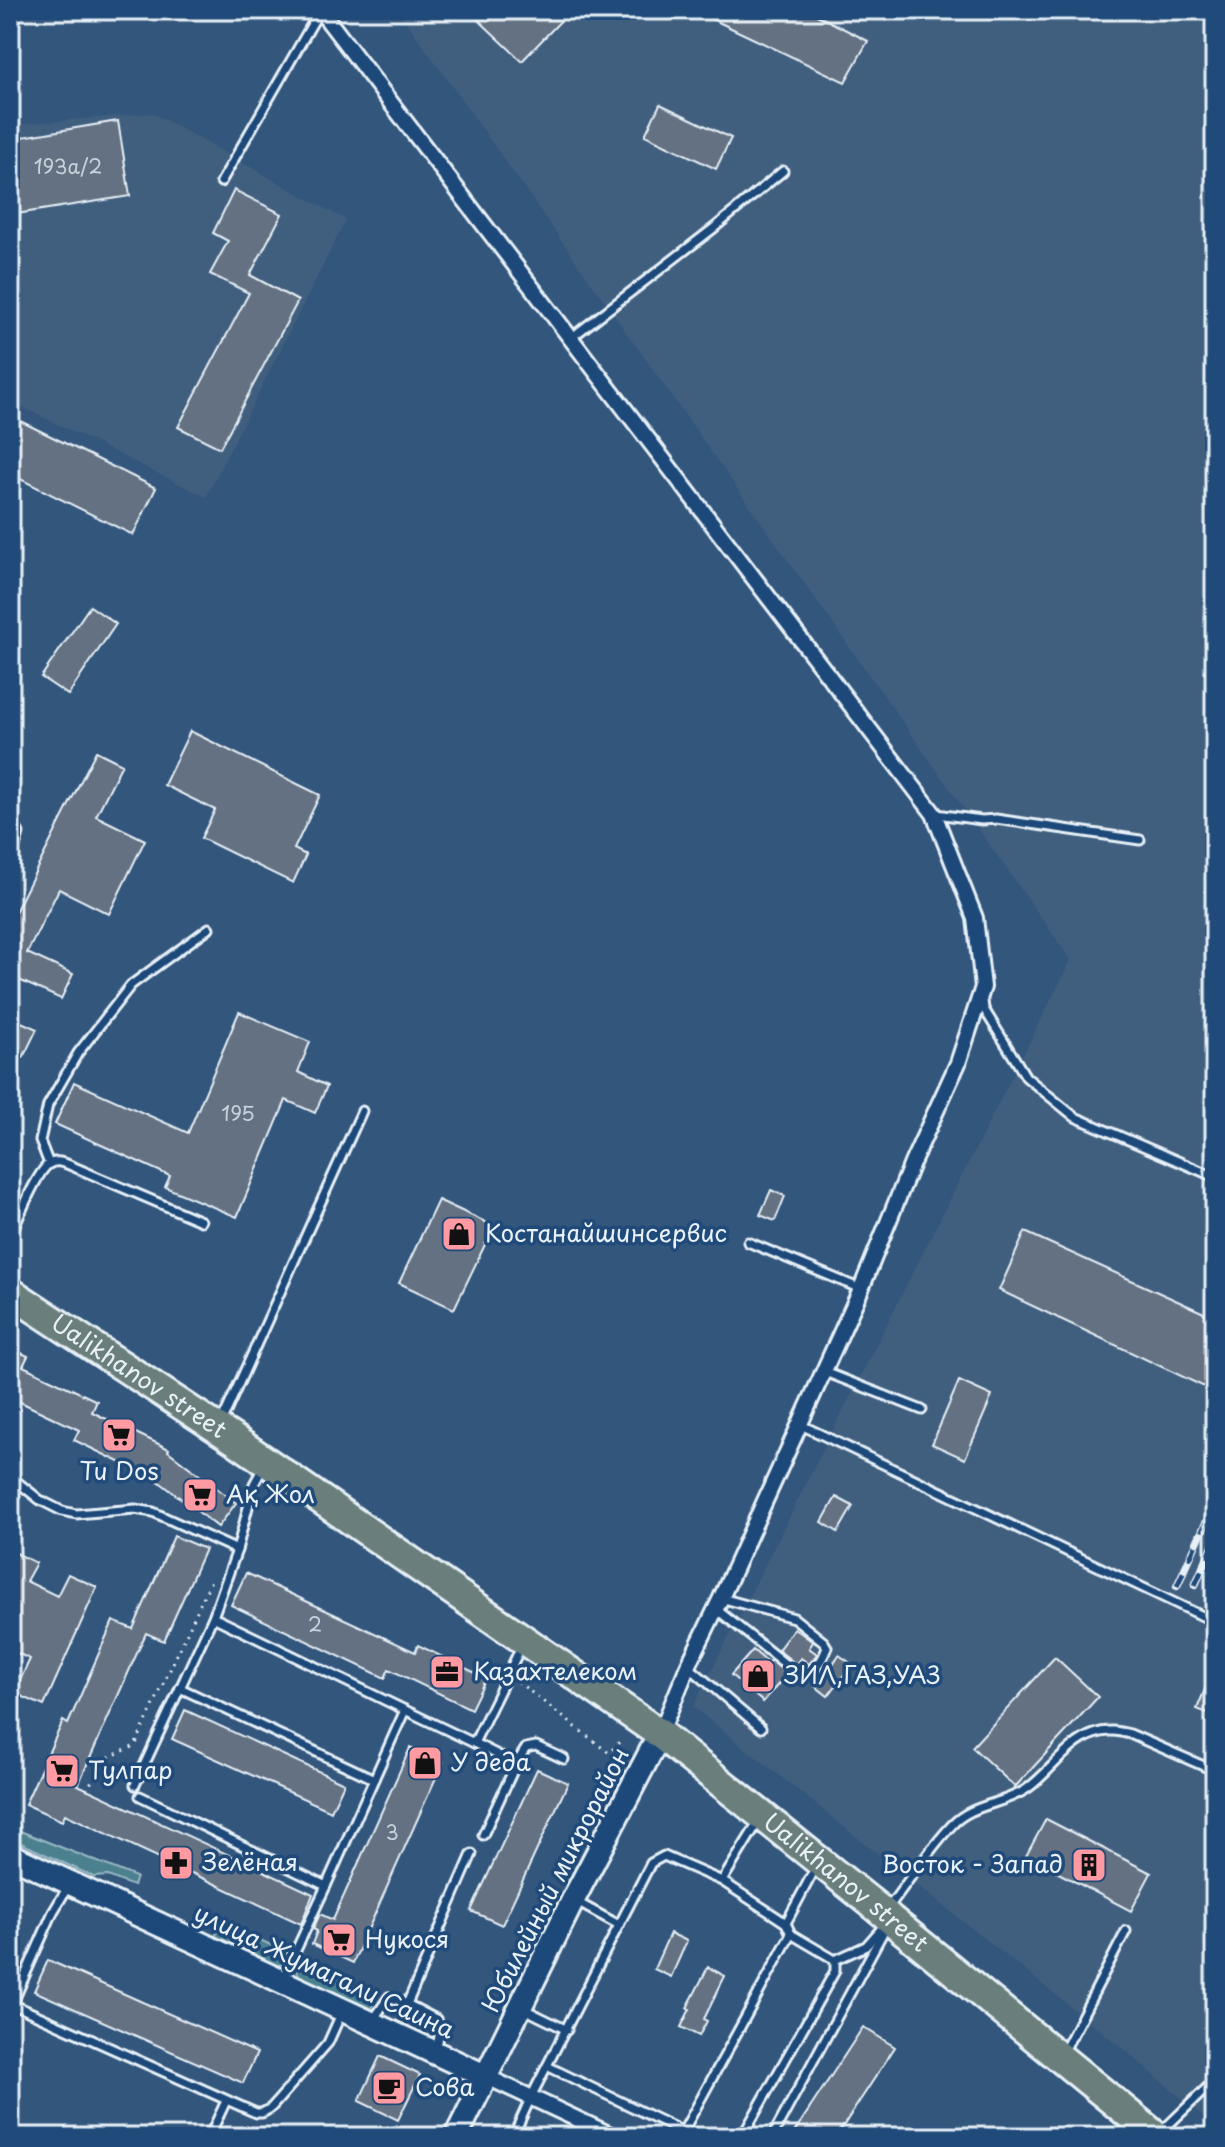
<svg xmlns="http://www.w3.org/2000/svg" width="1225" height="2147" font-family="'Playpen Sans',sans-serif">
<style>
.built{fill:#415e7e}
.green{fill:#4b808e;stroke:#9ab8c3;stroke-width:2}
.building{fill:#637182;stroke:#e8f1f8;stroke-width:2}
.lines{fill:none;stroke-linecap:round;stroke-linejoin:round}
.lane-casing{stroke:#e8f1f8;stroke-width:13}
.street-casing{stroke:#e8f1f8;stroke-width:20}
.secondary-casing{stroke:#e8f1f8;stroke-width:28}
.highway-casing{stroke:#e8f1f8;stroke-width:34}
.path{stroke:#e8f1f8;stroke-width:3;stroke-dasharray:2 6;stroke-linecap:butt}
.lane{stroke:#1f4a7a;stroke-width:7}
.street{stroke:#1f4a7a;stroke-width:14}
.secondary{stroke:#1f4a7a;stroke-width:22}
.highway{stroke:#6b7f7c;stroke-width:28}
.rail-casing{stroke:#e8f1f8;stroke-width:8}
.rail{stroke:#1f4a7a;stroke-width:5;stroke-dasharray:15;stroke-linecap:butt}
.labels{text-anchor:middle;stroke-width:7;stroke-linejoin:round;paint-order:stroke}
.number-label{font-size:20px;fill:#c7d1da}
.poi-label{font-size:24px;fill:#e8f1f8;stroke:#1f4a7a;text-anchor:start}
.street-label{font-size:24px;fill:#e8f1f8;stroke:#1f4a7a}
</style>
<rect width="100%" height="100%" fill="#33567c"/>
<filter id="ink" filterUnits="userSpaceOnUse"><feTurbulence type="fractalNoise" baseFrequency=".0125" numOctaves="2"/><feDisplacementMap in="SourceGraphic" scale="16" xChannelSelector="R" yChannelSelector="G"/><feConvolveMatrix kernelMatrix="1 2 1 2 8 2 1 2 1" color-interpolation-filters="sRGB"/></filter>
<g filter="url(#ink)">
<g class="built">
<path d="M398,10H1215V2127L1125,2050L693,1707L1071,960Z"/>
<path d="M153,113L346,220L206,497L10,401V125Z"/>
</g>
<g class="green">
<path d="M10,1827L136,1877L133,1886L108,1876L94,1877L10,1838Z"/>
<path d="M222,1922L288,1953L283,1963L276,1967L214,1939Z"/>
<path d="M302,1960L377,1997L371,2009L367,2010L300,1978L297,1970Z"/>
</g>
<g class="building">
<path d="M468,10H571L522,61Z"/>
<path d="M693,10H807L868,41L845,82Z"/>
<path d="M660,104L731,138L716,169L645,135Z"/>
<path d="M118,121L130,196L10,215V139Z"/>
<path d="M234,190L282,214L250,275L298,301L220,448L178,427L249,293L210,274L228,241L213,233Z"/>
<path d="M10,416L156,488L133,535L10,474Z"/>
<path d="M90,606L116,624L68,695L41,677Z"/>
<path d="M190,731L320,795L294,849L306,855L293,883L201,838L215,810L164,785Z"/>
<path d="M96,751L122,764L96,816L145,840L109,914L59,889L27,953L73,974L61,999L10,976V922Z"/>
<path d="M239,1012L310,1042L298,1072L327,1086L315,1113L286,1100L237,1217L165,1187L170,1176L55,1124L74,1082L188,1133Z"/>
<path d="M10,1017L37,1029L23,1058L10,1052Z"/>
<path d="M771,1190L785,1196L775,1221L760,1215Z"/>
<path d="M438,1200L494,1226L454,1309L399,1283Z"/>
<path d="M1025,1232L1215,1318V1392L999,1290Z"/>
<path d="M10,1348L28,1356L23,1366L97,1401L92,1412L169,1449L168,1451L236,1503L218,1527L157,1480L74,1440L79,1430L10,1397Z"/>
<path d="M959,1381L992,1396L965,1459L932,1444Z"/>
<path d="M836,1497L853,1506L838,1532L822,1522Z"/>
<path d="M174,1536L205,1549L164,1641L146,1633L78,1785L313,1894L301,1924L65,1814L62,1821L25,1804L63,1721L68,1724L113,1621L133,1629Z"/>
<path d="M10,1550L36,1563L26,1581L57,1596L68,1574L97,1587L44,1706L14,1693L30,1659L10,1650Z"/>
<path d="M246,1573L415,1652L418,1645L486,1678L471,1709L389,1669L385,1678L231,1605Z"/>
<path d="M794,1628L813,1642L809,1648L817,1654L809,1664L801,1658L796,1664L778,1650Z"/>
<path d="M753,1650L768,1663L770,1660L787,1674L763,1702L731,1675Z"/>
<path d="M839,1655L852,1664L828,1696L815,1686L823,1675L820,1672L828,1662L832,1665Z"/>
<path d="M1055,1657L1098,1697L1015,1787L972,1747Z"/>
<path d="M1214,1667H1215V1716L1197,1709Z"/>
<path d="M185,1710L344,1783L331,1811L172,1739Z"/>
<path d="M410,1748L443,1762L353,1963L312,1944L317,1931L313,1929L320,1914L333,1920Z"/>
<path d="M537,1769L568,1783L502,1925L471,1911Z"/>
<path d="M1046,1819L1151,1873L1131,1911L1026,1856Z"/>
<path d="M670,1933L687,1941L671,1977L654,1969Z"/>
<path d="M48,1960L257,2053L243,2083L34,1991Z"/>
<path d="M708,1967L725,1976L704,2019L707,2021L699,2036L681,2027L690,2009L687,2008Z"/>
<path d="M863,2027L895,2047L836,2137H804L795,2131Z"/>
<path d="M380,2056L420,2075L398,2120L359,2101Z"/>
</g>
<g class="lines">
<defs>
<g id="lane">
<path d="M221,182L320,10"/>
<path d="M571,338L714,228L783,171"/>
<path d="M936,814L982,820L996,819L1140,840"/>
<path d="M10,819L19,833L10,865"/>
<path d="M983,1001L984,1009L1026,1077L1075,1117L1215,1177"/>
<path d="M49,1164L40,1141L48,1105L78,1053L131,985L209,928"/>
<path d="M10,1237C17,1222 37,1171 49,1164C55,1160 61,1162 67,1164L201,1221"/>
<path d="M748,1242L861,1289"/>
<path d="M825,1372L922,1410"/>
<path d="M221,1423L362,1111"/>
<path d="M799,1424L1215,1622"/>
<path d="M10,1476L40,1500L62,1511L76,1514L135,1509L153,1512L237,1550"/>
<path d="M716,1609L799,1675C813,1675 823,1660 827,1647L824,1642L794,1618L721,1598"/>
<path d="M213,1617L405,1710"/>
<path d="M688,1666L761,1728"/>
<path d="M180,1688L374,1779"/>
<path d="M474,1743L516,1764"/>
<path d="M135,1785L213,1617L237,1550L254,1484L264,1466"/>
<path d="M140,1796L326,1886L283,1978"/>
<path d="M483,1835L516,1764L526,1748L536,1746L564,1759"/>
<path d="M326,1886L405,1710L474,1743L521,1647"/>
<path d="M575,1901L619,1925L651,1863L664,1856L722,1881L759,1821"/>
<path d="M888,1908C908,1882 929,1849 952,1825C973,1803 1004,1805 1028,1788C1050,1772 1068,1743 1094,1734C1107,1729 1118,1731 1130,1734L1215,1771"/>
<path d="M786,1923L817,1865"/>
<path d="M835,1960L866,1946L880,1930"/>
<path d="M12,2004L256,2113H262L271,2108L328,2043L341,2014"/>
<path d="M407,2004L436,2019C443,2028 438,2040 436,2050"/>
<path d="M11,2007L53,1912L69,1885"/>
<path d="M522,2008L567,2030"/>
<path d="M373,2020L389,1997L407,2004L472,1854"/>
<path d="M1063,2053L1126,1931"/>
<path d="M547,2066L694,2137"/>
<path d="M1161,2132L1215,2080"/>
<path d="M209,2137L226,2101"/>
<path d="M516,2137V2130L531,2097L619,1925"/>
<path d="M680,2137L791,1934L786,1923L722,1881"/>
<path d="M742,2137L835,1971V1960L791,1934"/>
<path d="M772,2137L887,1925"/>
</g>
<g id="street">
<path d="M320,10L934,814L975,918L983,987L958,1063L913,1161L861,1289L721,1598L688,1666L660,1734"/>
<path d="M485,2076L615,2137"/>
</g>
<g id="secondary">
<path d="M10,1855L485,2076"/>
<path d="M456,2137L573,1900L660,1734"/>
</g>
<g id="highway">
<path id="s1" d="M10,1292L235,1440L660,1734L884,1913L890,1919L1157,2137"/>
</g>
</defs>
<use href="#lane" class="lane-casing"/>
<use href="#street" class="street-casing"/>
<use href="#secondary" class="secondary-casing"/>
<use href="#highway" class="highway-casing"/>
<g class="path">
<path d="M518,1682L609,1753L622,1739"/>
<path d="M86,1790L107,1758L135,1746L213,1576"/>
</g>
<use href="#lane" class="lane"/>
<use href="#street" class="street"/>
<use href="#secondary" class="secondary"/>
<use href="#highway" class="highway"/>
<defs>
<g id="rail">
<path d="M1195,1585L1215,1541"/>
<path d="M1177,1586L1215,1503"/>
</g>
</defs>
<use href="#rail" class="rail-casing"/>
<use href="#rail" class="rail"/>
</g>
</g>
<defs>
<symbol id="shop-square" viewBox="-11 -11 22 22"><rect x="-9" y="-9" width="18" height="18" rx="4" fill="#ff9aa2" stroke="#1f4a7a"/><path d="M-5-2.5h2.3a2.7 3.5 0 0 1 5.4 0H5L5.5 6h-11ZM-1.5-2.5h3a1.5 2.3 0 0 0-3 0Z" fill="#111"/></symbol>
<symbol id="supermarket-square" viewBox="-11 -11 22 22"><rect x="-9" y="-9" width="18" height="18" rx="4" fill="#ff9aa2" stroke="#1f4a7a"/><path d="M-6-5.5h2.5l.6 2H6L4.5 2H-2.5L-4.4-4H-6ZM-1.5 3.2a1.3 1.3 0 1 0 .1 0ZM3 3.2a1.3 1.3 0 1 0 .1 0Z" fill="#111"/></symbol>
<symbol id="office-square" viewBox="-11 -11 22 22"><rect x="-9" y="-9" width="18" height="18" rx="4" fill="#ff9aa2" stroke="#1f4a7a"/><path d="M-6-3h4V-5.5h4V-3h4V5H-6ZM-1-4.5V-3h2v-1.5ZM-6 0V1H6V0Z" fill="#111"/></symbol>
<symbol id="pharmacy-square" viewBox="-11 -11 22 22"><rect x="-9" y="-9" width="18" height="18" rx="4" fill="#ff9aa2" stroke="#1f4a7a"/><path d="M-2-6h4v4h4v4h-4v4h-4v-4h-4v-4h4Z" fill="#111"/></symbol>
<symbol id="building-square" viewBox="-11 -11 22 22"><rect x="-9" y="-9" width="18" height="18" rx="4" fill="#ff9aa2" stroke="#1f4a7a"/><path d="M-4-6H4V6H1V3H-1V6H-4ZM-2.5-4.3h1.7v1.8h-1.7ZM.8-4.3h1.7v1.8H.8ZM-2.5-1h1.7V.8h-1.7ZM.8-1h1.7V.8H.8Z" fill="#111"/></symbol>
<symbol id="cafe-square" viewBox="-11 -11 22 22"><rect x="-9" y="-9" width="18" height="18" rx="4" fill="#ff9aa2" stroke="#1f4a7a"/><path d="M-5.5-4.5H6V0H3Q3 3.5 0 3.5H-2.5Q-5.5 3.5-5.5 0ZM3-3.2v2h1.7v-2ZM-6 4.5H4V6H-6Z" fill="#111"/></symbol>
</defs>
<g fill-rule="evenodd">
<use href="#shop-square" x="439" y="1214" width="40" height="40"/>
<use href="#supermarket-square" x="99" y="1415" width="40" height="40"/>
<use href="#supermarket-square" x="180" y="1475" width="40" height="40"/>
<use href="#office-square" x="427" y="1652" width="40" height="40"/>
<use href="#shop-square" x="738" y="1656" width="40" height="40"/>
<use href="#shop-square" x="405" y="1743" width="40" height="40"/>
<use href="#supermarket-square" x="42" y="1751" width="40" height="40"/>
<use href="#pharmacy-square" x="156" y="1843" width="40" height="40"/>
<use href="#building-square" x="1069" y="1845" width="40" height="40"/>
<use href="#supermarket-square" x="319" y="1920" width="40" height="40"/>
<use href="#cafe-square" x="369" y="2068" width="40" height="40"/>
</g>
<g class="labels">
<g class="number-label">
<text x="68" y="174">193а/2</text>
<text x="238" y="1121">195</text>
<text x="315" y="1632">2</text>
<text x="392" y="1840">3</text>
</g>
<g class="poi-label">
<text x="485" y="1242">Костанайшинсервис</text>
<text x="119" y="1480" text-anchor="middle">Tu Dos</text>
<text x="226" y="1503">Ақ Жол</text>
<text x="473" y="1680">Казахтелеком</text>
<text x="784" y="1684">ЗИЛ,ГАЗ,УАЗ</text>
<text x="451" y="1771">У деда</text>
<text x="88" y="1779">Тулпар</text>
<text x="202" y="1871">Зелёная</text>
<text x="1063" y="1873" text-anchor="end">Восток - Запад</text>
<text x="365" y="1948">Нукося</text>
<text x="415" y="2096">Сова</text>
</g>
<g class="street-label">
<text dy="8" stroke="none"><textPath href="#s1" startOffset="154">Ualikhanov street</textPath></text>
<text transform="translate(556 1880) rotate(-63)" y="8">Юбилейный микрорайон</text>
<text dy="8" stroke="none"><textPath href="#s1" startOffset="1024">Ualikhanov street</textPath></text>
<text transform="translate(324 1972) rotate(25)" y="8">улица Жумагали Саина</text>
</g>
</g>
<rect width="1225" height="2147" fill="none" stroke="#1f4a7a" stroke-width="40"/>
<rect x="20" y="20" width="1185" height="2107" fill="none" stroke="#e8f1f8" stroke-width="3" filter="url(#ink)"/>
</svg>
